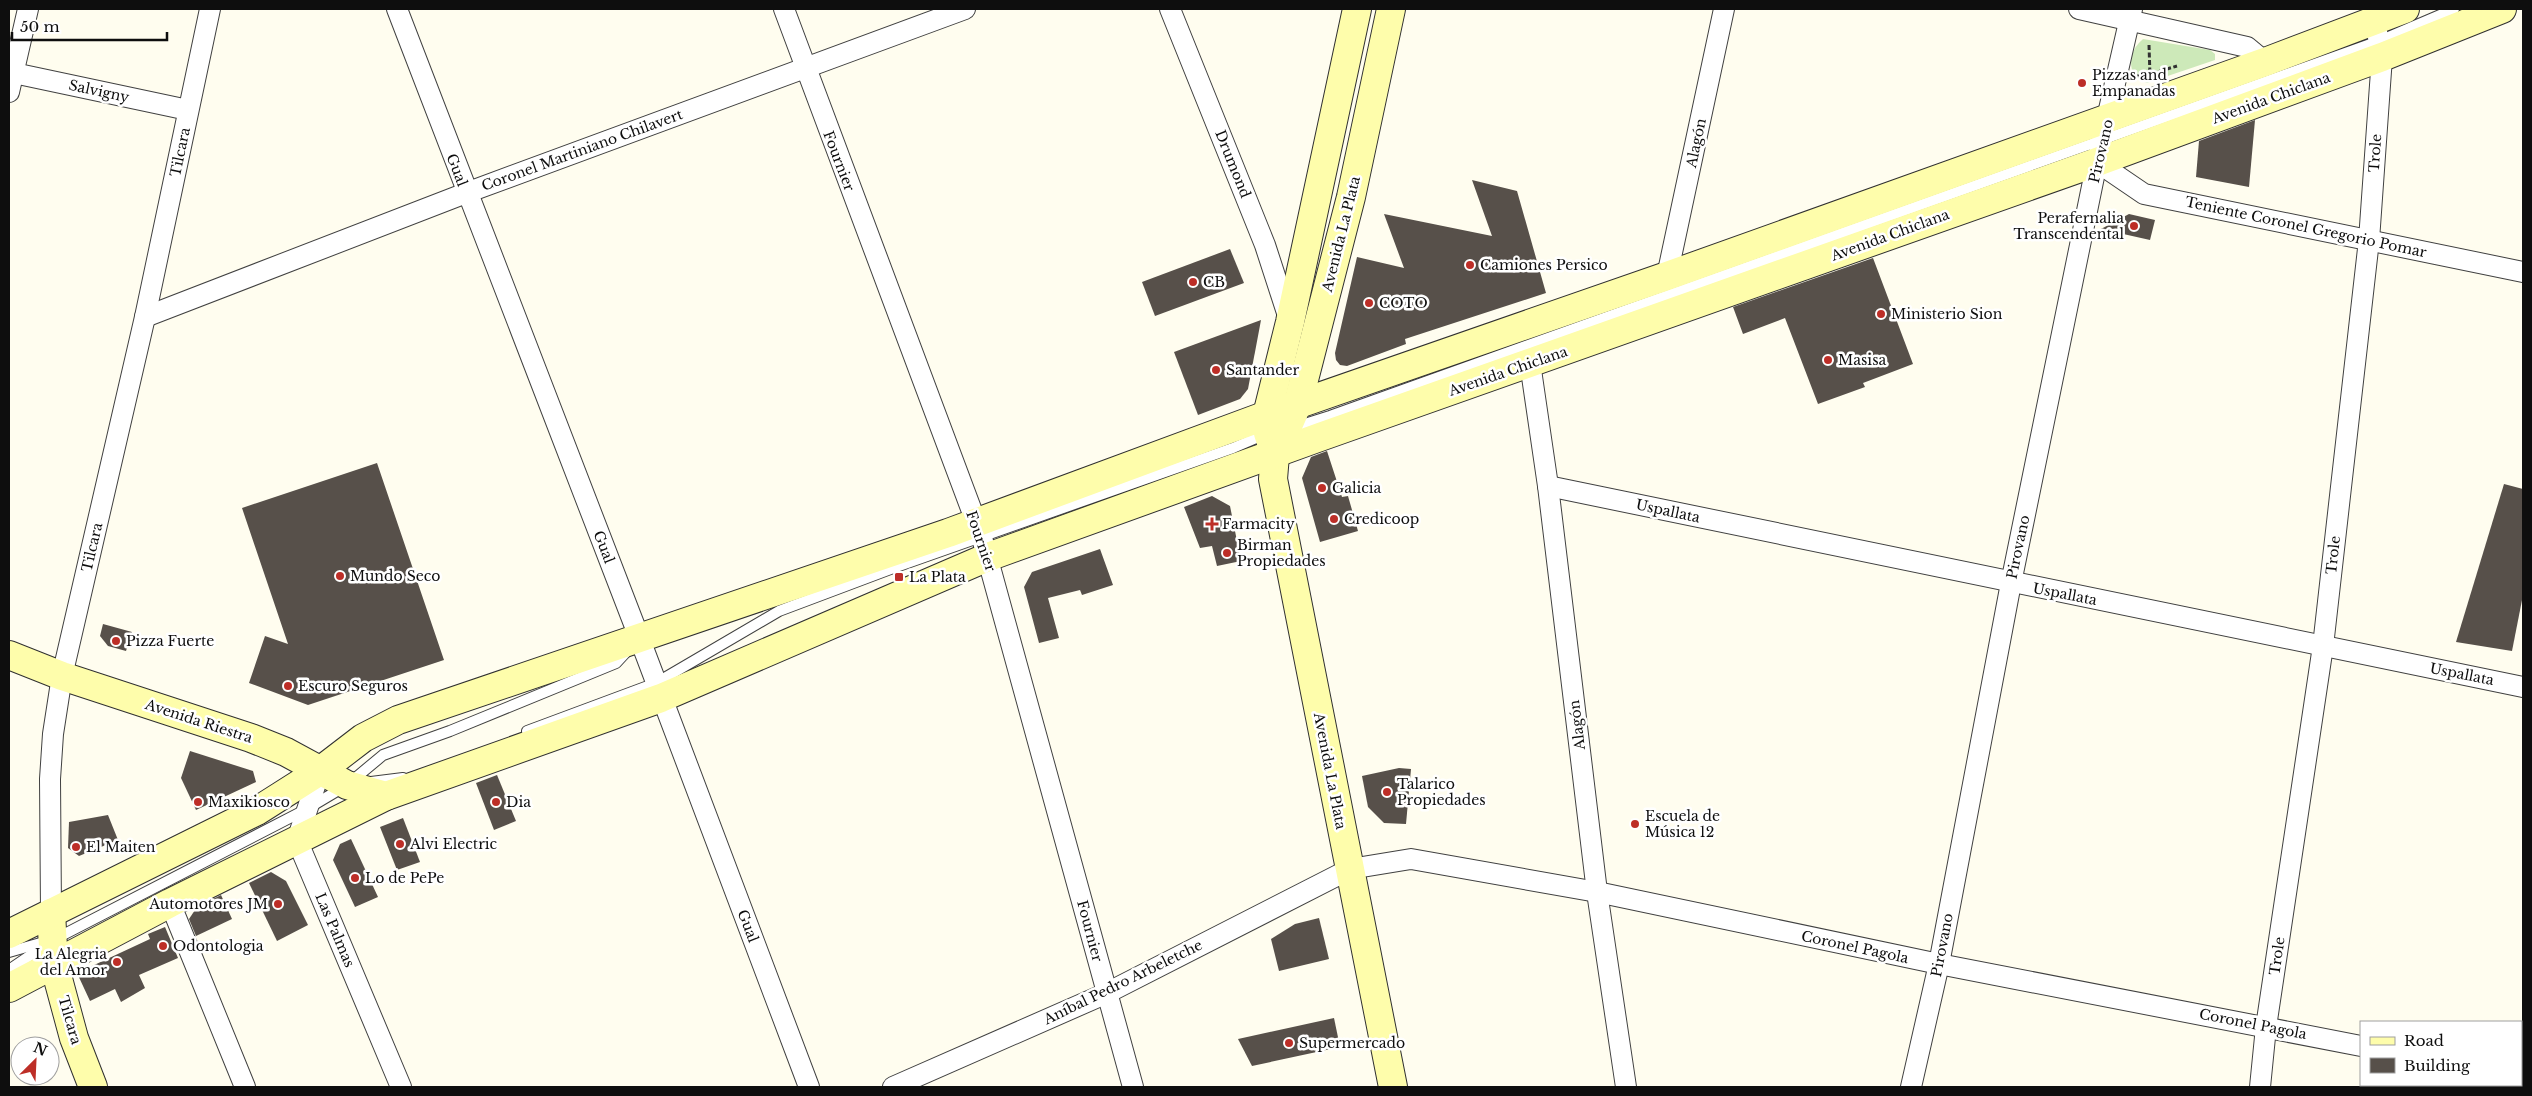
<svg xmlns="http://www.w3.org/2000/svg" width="2532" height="1096" font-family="'Libre Baskerville',serif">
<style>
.green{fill:#cde9b9}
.building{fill:#57504a}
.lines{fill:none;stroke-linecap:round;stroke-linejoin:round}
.lane-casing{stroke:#414141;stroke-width:12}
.street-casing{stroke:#414141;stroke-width:22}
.secondary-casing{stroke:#303030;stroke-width:30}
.path{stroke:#303030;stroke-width:3;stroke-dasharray:5 2.5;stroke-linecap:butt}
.lane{stroke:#fff;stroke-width:10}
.street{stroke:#fff;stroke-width:20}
.secondary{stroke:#fefdab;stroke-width:28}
.poi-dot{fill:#bd2e27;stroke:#fff;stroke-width:2}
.labels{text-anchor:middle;stroke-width:5;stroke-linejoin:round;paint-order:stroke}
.poi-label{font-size:14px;fill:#0e0e0e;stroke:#fff;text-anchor:start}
.street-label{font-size:14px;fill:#0e0e0e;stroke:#fff}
</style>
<rect width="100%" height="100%" fill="#fffdef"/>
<path class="green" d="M2143,39L2210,50L2215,54V60L2147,83L2134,76C2128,62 2131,49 2143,39Z"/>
<g class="building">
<path d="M2255,120L2249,187L2196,177L2199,141Z"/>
<path d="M1472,180L1517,191L1546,293L1405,339L1406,344L1347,366L1340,365L1336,360L1335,353L1357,257L1404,268L1384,214L1492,236Z"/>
<path d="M2129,214L2155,220L2150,240L2101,229Z"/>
<path d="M1230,249L1244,283L1155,316L1142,282Z"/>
<path d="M1873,258L1913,364L1863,383L1865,387L1818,404L1785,318L1743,334L1733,307Z"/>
<path d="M1261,320L1248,389L1240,399L1198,415L1174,352Z"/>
<path d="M1327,451L1342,497L1348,496L1358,531L1320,542L1302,478L1311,457Z"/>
<path d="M377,463L444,660L308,705L249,683L265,636L288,644L242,508Z"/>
<path d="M2504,484L2523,489V595L2512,651L2456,642Z"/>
<path d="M1212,496L1230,506L1241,561L1217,566L1212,546L1200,548L1184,507Z"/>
<path d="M1100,549L1113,585L1082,595L1080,590L1048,598L1059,638L1039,643L1024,587L1032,572Z"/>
<path d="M103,624L132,632L126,651L108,646L100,636Z"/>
<path d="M190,751L253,771L256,782L196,810L181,778Z"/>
<path d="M1399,768L1411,769L1406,824L1384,823L1368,807L1362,776Z"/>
<path d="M497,775L516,821L494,830L476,783Z"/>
<path d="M108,815L118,840L79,856L68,848L69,822Z"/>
<path d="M403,818L420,862L397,870L380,827Z"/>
<path d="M351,839L378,897L355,907L333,860L340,844Z"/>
<path d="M271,872L286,881L308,925L277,941L249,883Z"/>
<path d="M221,895L232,919L196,936L189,919L197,907Z"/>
<path d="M1319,918L1329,959L1279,971L1271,939L1295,924Z"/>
<path d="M165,927L178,958L139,975L145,988L121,1002L115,989L90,1001L77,973L150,939L148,934Z"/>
<path d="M1334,1018L1340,1047L1252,1066L1238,1039Z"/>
</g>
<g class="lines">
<defs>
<g id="lane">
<path d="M1292,428L1330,416L2379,41L2454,9"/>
<path d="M527,731L656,683L779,611L896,567L1233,448L1268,433"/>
<path d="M371,782L403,778"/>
<path d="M9,952L44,942"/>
<path d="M9,970L53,940L305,810L347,785L383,755L450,731L616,663L629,649"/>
</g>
<g id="street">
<path d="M397,9L639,637L809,1087"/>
<path d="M784,9L982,538L1133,1087"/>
<path d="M1170,9L1265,245L1290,322"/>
<path d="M2079,9L2247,47L2265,62"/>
<path d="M9,72L188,110"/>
<path d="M9,92L28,9"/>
<path d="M2097,162L2144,194L2523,272"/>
<path d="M1667,276L1724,9"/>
<path d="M145,317L466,193L965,9"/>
<path d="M1530,363L1548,486L1597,892L1626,1087"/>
<path d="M1548,486L2523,687"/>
<path d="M320,771L297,840L401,1087"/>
<path d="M170,903L245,1087"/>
<path d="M51,913L50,779L53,734L62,676L145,317L210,9"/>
<path d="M2521,1077L2523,1078"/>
<path d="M893,1087L1107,993L1350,869L1411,859L1597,892L1939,964L2361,1046"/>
<path d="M1911,1087L1939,964L2011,583L2097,162L2132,9"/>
<path d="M2260,1087L2266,1027L2323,646L2369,240L2382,57L2375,22"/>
</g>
<g id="secondary">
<path d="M1357,9L1290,322L1267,415L1268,433L1275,455L1273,479L1393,1087"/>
<path d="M1275,455L1298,403L1351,197L1391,9"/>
<path d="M9,655L62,676L251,738L286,752L347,785L386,796"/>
<path d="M51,913L54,964L74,1038L93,1087"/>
<path d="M9,934L257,811L320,771L363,738L398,720L948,533L1267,415L1667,276L2265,62L2405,9"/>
<path d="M9,988L170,903L386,796L661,698L988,557L1320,437L2097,162L2382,57L2502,9"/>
</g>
</defs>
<use href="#lane" class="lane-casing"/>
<use href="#street" class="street-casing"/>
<use href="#secondary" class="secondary-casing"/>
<g class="path">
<path d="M2149,45L2150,76"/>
<path d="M2137,76L2150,74L2177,66"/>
</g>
<use href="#lane" class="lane"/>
<use href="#street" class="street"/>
<use href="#secondary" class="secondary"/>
</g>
<g class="poi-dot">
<circle cx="2082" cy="83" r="5"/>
<circle cx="2134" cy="226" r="5"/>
<circle cx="1470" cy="265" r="5"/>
<circle cx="1193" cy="282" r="5"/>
<circle cx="1369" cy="303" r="5"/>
<circle cx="1881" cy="314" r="5"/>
<circle cx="1828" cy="360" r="5"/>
<circle cx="1216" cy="370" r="5"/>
<circle cx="1322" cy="488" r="5"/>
<circle cx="1334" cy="519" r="5"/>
<path d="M1209.5 516.5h5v5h5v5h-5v5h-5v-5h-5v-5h5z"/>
<circle cx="1227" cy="553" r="5"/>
<circle cx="340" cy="576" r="5"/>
<rect x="894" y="572" width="10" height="10" rx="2.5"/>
<circle cx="116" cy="641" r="5"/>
<circle cx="288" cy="686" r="5"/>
<circle cx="1387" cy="792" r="5"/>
<circle cx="198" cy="802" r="5"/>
<circle cx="496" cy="802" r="5"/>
<circle cx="1635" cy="824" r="5"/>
<circle cx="400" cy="844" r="5"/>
<circle cx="76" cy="847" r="5"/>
<circle cx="355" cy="878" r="5"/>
<circle cx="278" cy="904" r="5"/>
<circle cx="163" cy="946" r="5"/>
<circle cx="117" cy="962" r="5"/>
<circle cx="1289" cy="1043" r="5"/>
</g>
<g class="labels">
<g class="poi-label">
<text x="2092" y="80">Pizzas and<tspan x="2092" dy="16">Empanadas</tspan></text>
<text x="2124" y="223" text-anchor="end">Perafernalia<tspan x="2124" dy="16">Transcendental</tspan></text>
<text x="1480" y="270">Camiones Persico</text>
<text x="1203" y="287">CB</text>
<text x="1379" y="308">COTO</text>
<text x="1891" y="319">Ministerio Sion</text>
<text x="1838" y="365">Masisa</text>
<text x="1226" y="375">Santander</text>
<text x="1332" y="493">Galicia</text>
<text x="1344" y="524">Credicoop</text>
<text x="1222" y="529">Farmacity</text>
<text x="1237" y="550">Birman<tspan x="1237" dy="16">Propiedades</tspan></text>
<text x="350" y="581">Mundo Seco</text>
<text x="909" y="582">La Plata</text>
<text x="126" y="646">Pizza Fuerte</text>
<text x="298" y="691">Escuro Seguros</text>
<text x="1397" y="789">Talarico<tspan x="1397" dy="16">Propiedades</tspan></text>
<text x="208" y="807">Maxikiosco</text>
<text x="506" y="807">Dia</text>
<text x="1645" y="821">Escuela de<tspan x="1645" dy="16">Música 12</tspan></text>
<text x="410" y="849">Alvi Electric</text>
<text x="86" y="852">El Maiten</text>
<text x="365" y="883">Lo de PePe</text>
<text x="268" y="909" text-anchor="end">Automotores JM</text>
<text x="173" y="951">Odontologia</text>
<text x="107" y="959" text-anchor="end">La Alegria<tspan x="107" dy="16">del Amor</tspan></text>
<text x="1299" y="1048">Supermercado</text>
</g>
<g class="street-label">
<text transform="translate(99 91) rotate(12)" y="5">Salvigny</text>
<text transform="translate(2271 98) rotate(-20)" y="5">Avenida Chiclana</text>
<text transform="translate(1696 143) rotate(-78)" y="5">Alagón</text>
<text transform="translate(582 150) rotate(-20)" y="5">Coronel Martiniano Chilavert</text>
<text transform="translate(2101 151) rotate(-77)" y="5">Pirovano</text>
<text transform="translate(180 152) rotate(-78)" y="5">Tilcara</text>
<text transform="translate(2375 153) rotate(-86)" y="5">Trole</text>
<text transform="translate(839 161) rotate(69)" y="5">Fournier</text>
<text transform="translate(1233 164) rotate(68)" y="5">Drumond</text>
<text transform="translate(457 170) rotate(69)" y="5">Gual</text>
<text transform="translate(2306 227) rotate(12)" y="5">Teniente Coronel Gregorio Pomar</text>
<text transform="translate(1341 234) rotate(-76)" y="5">Avenida La Plata</text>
<text transform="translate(1890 235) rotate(-20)" y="5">Avenida Chiclana</text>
<text transform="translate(1508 371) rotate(-19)" y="5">Avenida Chiclana</text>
<text transform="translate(1668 511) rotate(12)" y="5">Uspallata</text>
<text transform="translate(981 541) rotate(71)" y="5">Fournier</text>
<text transform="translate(92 547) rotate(-77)" y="5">Tilcara</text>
<text transform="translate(604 547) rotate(69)" y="5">Gual</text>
<text transform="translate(2018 547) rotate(-78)" y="5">Pirovano</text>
<text transform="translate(2333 555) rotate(-84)" y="5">Trole</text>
<text transform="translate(2065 594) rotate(11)" y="5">Uspallata</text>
<text transform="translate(2462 674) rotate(11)" y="5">Uspallata</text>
<text transform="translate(199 721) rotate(18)" y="5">Avenida Riestra</text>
<text transform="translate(1577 725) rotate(-97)" y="5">Alagón</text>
<text transform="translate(1330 771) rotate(79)" y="5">Avenida La Plata</text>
<text transform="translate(748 926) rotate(69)" y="5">Gual</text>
<text transform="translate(335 930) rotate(67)" y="5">Las Palmas</text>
<text transform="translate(1090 931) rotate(75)" y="5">Fournier</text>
<text transform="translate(1942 945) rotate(-79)" y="5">Pirovano</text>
<text transform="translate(1855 947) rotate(12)" y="5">Coronel Pagola</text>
<text transform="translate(2277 956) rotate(-82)" y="5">Trole</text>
<text transform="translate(1123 982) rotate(-26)" y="5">Aníbal Pedro Arbeletche</text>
<text transform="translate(70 1020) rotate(74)" y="5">Tilcara</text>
<text transform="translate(2253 1024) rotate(11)" y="5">Coronel Pagola</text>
</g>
</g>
<rect width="2532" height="1096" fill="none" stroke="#0e0e0e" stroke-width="20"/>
<rect x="2360" y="1021" width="162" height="65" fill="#ffffff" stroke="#9f9f9f"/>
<rect x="2370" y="1037" width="25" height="8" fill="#fefdab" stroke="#9f9f9f"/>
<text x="2404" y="1046" font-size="15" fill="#0e0e0e">Road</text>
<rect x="2370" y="1058" width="25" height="15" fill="#57504a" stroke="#9f9f9f"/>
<text x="2404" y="1071" font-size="15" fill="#0e0e0e">Building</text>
<g transform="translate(35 1061) rotate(24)"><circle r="24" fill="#ffffff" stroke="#9f9f9f"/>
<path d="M0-4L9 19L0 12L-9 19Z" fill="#bd2e27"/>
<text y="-8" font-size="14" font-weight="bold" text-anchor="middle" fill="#0e0e0e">N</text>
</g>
<path d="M12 32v8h155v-8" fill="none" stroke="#0e0e0e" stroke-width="2.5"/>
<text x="20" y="32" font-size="15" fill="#0e0e0e" stroke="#ffffff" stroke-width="4" paint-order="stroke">50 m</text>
</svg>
